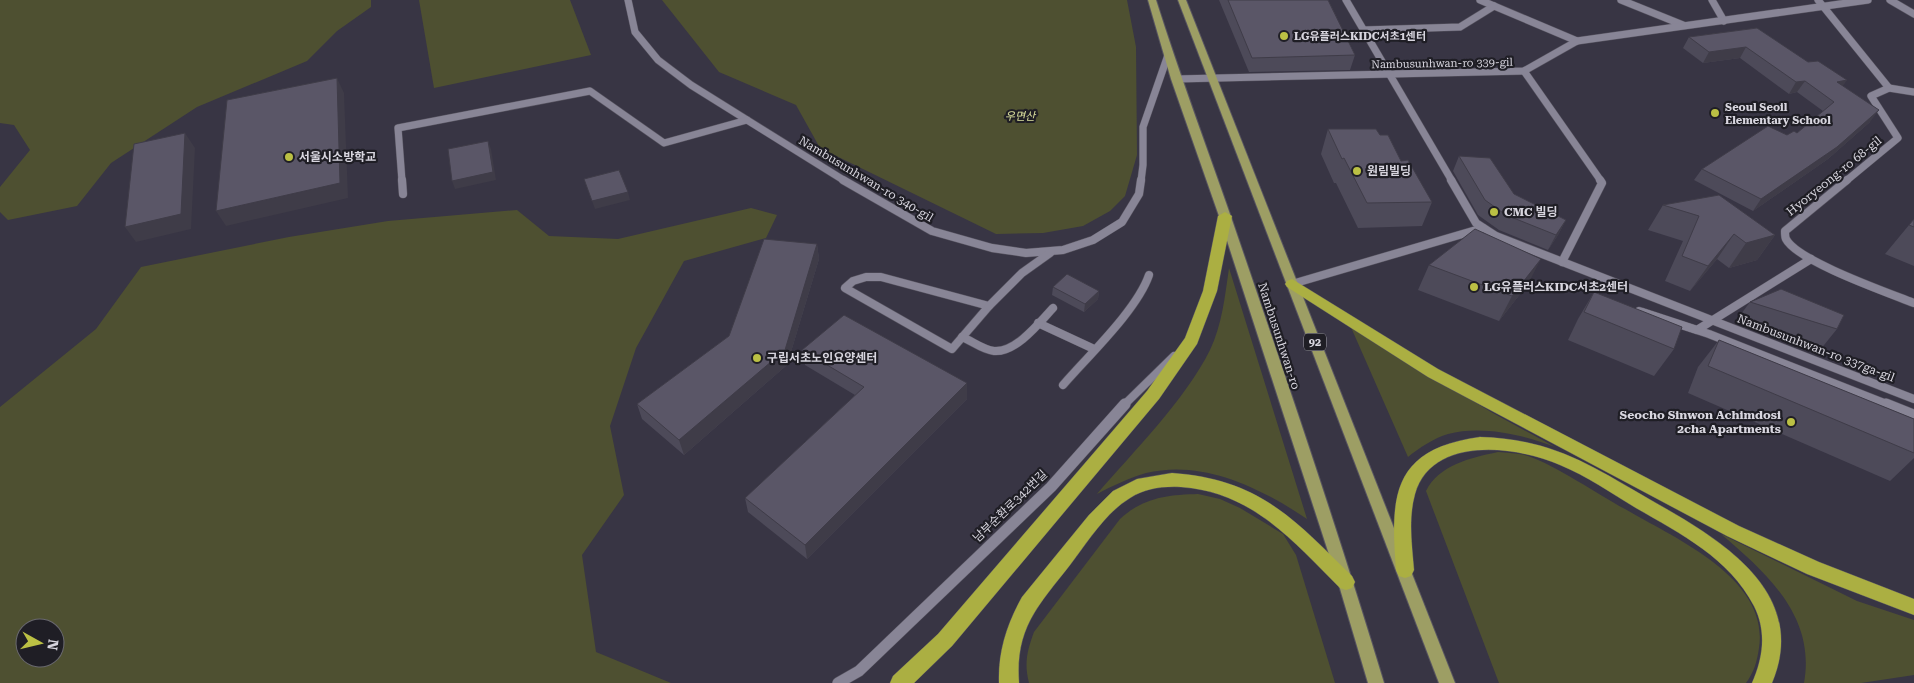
<svg xmlns="http://www.w3.org/2000/svg" width="1914" height="683" font-family="'Roboto Serif','Noto Sans KR',serif">
<style>
.green{fill:#4e5031;fill-rule:evenodd}
.lines{fill:none;stroke-linecap:round;stroke-linejoin:round}
.minor-far2-casing{stroke:#575460;stroke-width:8}
.minor-far1-casing{stroke:#575460;stroke-width:9}
.minor-casing{stroke:#575460;stroke-width:12}
.major-casing{stroke:#575460;stroke-width:2}
.highway-casing{stroke:#575460;stroke-width:1}
.minor-far2{stroke:#888596;stroke-width:7}
.minor-far1{stroke:#888596;stroke-width:8}
.minor{stroke:#888596;stroke-width:11}
.major{fill:#9d9e64;fill-rule:evenodd}
.highway{fill:#abaf42;fill-rule:evenodd}
.wall{fill:#4d4a59}
.shaded-wall{fill:#3f3c48}
.building{fill:#5a5667;stroke:#3f3c48}
.poi-dot{fill:#bbc044;stroke:#1f1e25;stroke-width:2}
.labels{text-anchor:middle;stroke-width:4.5;stroke-linejoin:round;paint-order:stroke}
.far-poi-label{font-size:11px;font-weight:bold;fill:#d8d6df;stroke:#1f1e25;text-anchor:start}
.far-street-label{font-size:11px;fill:#d8d6df;stroke:#1f1e25}
.far-park-label{font-size:11px;font-style:italic;fill:#dbe09e;stroke:#1f1e25}
.shield{fill:#1f1e25;stroke:#a09fa7;stroke-width:1}
.shield-label{font-size:11px;font-weight:bold;fill:#d8d6df}
.poi-label{font-size:12px;font-weight:bold;fill:#d8d6df;stroke:#1f1e25;text-anchor:start}
.street-label{font-size:12px;fill:#d8d6df;stroke:#1f1e25}
</style>
<rect width="100%" height="100%" fill="#383544"/>
<g class="green">
<path d="M0,0H371V7L337,31L307,61L197,107L111,163L77,206L8,220L0,212V187L30,150L14,125L0,123Z"/>
<path d="M419,0H570L591,55L434,88Z"/>
<path d="M662,0H1127L1136,47L1137,155L1125,196L1110,211L1083,226L1043,233L996,234L820,148L796,105L719,72Z"/>
<path d="M751,208L777,215L766,238L684,261L636,348L610,426L624,495L582,555L596,652L671,683H0V407L96,329L141,267L289,237L388,221L517,210L549,236L618,239ZM25,628H55V658H25Z"/>
<path d="M1229,268L1307,519C1261,488 1203,459 1146,473C1129,478 1112,486 1097,494C1134,451 1185,400 1210,350C1222,325 1225,296 1229,268Z"/>
<path d="M1350,325L1491,412L1555,447C1524,435 1482,425 1448,434C1434,438 1419,448 1408,457Z"/>
<path d="M1498,452C1507,453 1519,453 1528,456C1559,467 1595,493 1625,509C1674,538 1770,578 1759,648C1757,662 1754,672 1746,683H1499L1426,491C1439,465 1470,458 1498,452Z"/>
<path d="M1198,494L1220,499L1240,508L1283,534L1296,555L1335,683H1029C1024,663 1027,651 1034,632L1120,519C1144,497 1168,495 1198,494Z"/>
<path d="M1721,534L1857,601L1914,620V675L1861,683H1804C1816,617 1767,573 1721,534Z"/>
</g>
<g class="lines">
<defs>
<g id="minor-far2">
<path d="M628,0L635,32L658,60L691,85L845,181"/>
<path d="M1346,0L1452,181"/>
<path d="M1480,0L1577,41"/>
<path d="M1621,0L1683,25"/>
<path d="M1712,0L1724,21"/>
<path d="M1818,0L1889,88L1914,92"/>
<path d="M1890,0L1914,14"/>
<path d="M1364,30L1460,27L1494,6"/>
<path d="M1524,71L1601,181"/>
<path d="M1176,79L1524,71L1577,41L1868,0"/>
<path d="M402,181L398,128L590,91L664,143L747,120"/>
<path d="M1141,181L1143,165V127L1168,55"/>
<path d="M1846,181L1898,138L1871,96L1889,88"/>
</g>
<g id="minor-far1">
<path d="M402,180L403,194"/>
<path d="M843,180L932,231L992,248L1026,253L1063,250L1093,240L1122,222L1139,194L1141,180"/>
<path d="M1451,180L1476,223L1496,236L1914,399"/>
<path d="M1847,180L1785,231C1785,233 1785,237 1786,239C1797,261 1889,293 1914,303"/>
<path d="M1562,262L1602,183L1600,180"/>
<path d="M866,277H881L989,306L952,349L845,288L853,281Z"/>
<path d="M1292,284L1483,228"/>
<path d="M989,306L1022,273L1050,253"/>
<path d="M1639,311L1697,330L1811,259"/>
<path d="M1642,312L1709,334L1889,405"/>
<path d="M1038,323L1094,349"/>
<path d="M962,337C972,341 983,350 994,351C1016,353 1040,322 1053,308"/>
<path d="M1063,385C1088,356 1137,310 1149,275"/>
<path d="M1124,405L1174,356"/>
</g>
<g id="minor">
<path d="M1886,404L1911,414"/>
<path d="M838,683L859,671L1051,487L1125,404"/>
</g>
<g id="major">
<path d="M1148,0H1156C1179,73 1206,145 1231,217C1284,372 1337,527 1384,683H1368L1338,582L1219,216L1171,79Z"/>
<path d="M1178,0H1186L1455,683H1439Z"/>
</g>
<g id="highway">
<path d="M1225,212L1232,216L1217,291L1197,344L1159,399L952,646L914,683H890L893,676L938,634L1147,391L1185,338L1203,291L1218,216Z"/>
<path d="M1292,279L1438,369L1739,526L1819,562L1914,599V615L1807,574L1727,536L1428,377L1287,287L1285,284L1287,281Z"/>
<path d="M1480,437C1552,439 1590,465 1649,499C1716,537 1811,590 1772,683H1752C1763,658 1767,632 1754,606C1729,558 1681,534 1636,508C1611,493 1587,476 1560,465C1517,446 1432,435 1415,494C1408,519 1412,545 1414,570L1411,576L1405,578L1399,576L1396,570C1390,494 1393,449 1480,437Z"/>
<path d="M1172,473C1259,479 1294,519 1352,576L1355,582L1352,588L1346,590L1340,588C1292,540 1252,492 1181,487C1164,486 1145,488 1130,498C1105,513 1087,543 1070,565C1038,606 1015,628 1019,683H999C998,651 1007,624 1022,597L1089,515L1113,491L1137,479Z"/>
</g>
</defs>
<use href="#minor-far2" class="minor-far2-casing"/>
<use href="#minor-far1" class="minor-far1-casing"/>
<use href="#minor" class="minor-casing"/>
<use href="#major" class="major-casing"/>
<use href="#highway" class="highway-casing"/>
<use href="#minor-far2" class="minor-far2"/>
<use href="#minor-far1" class="minor-far1"/>
<use href="#minor" class="minor"/>
<use href="#major" class="major"/>
<use href="#highway" class="highway"/>
</g>
<g class="wall">
<path d="M1219,0H1328L1355,55L1350,70L1249,72Z"/>
<path d="M1757,28L1843,86L1870,122L1828,159L1753,211L1694,180L1702,169L1787,135L1797,133L1823,111L1797,92L1789,94L1740,58L1703,63L1683,48L1689,37Z"/>
<path d="M1328,129L1380,135L1401,161L1432,202L1422,226L1358,228L1336,183H1334L1321,154Z"/>
<path d="M1459,156L1514,194L1566,220L1558,235L1548,250L1499,230L1478,215L1453,171Z"/>
<path d="M1663,205L1775,235L1757,260L1729,268L1717,259L1690,291L1665,281L1683,241L1648,230Z"/>
<path d="M1914,219V266L1885,254Z"/>
<path d="M817,244L819,259L787,365L684,455L642,419L637,404L729,336Z"/>
<path d="M1429,265L1528,284L1499,321L1418,290Z"/>
<path d="M1053,287L1099,291L1098,299L1084,312L1052,295Z"/>
<path d="M1594,292L1674,349L1654,376L1568,340L1578,319Z"/>
<path d="M1750,302L1837,329L1820,350L1735,322Z"/>
<path d="M1719,340L1914,419V458L1890,481L1688,393L1698,367Z"/>
<path d="M802,350L967,383V399L807,559L748,512L745,498L855,395L805,365Z"/>
</g>
<g class="shaded-wall">
<path d="M1746,47L1740,58L1703,63L1709,52Z"/>
<path d="M337,78L344,93L348,198L226,226L216,211Z"/>
<path d="M1847,80L1839,92L1837,82Z"/>
<path d="M1805,81L1797,92L1789,94L1796,82Z"/>
<path d="M1879,110L1870,122L1828,159L1753,211L1761,199Z"/>
<path d="M185,133L195,148L191,229L136,242L125,227Z"/>
<path d="M488,141L491,149L496,180L455,189L452,181Z"/>
<path d="M628,192L630,200L595,209L592,201Z"/>
<path d="M1566,220L1558,235L1548,250L1556,235Z"/>
<path d="M1734,234L1717,259L1690,291L1708,266Z"/>
<path d="M1775,235L1757,260L1729,268L1746,243Z"/>
<path d="M817,244L819,259L787,365L684,455L679,440Z"/>
<path d="M1541,259L1528,284L1499,321L1512,296Z"/>
<path d="M1099,291L1098,299L1084,312L1085,304Z"/>
<path d="M967,383V399L807,559L805,545Z"/>
</g>
<g class="building">
<path d="M1228,0H1328L1355,55L1252,58Z"/>
<path d="M1757,28L1808,62L1818,61L1847,80L1837,82L1879,110L1837,147L1761,199L1702,169L1768,126L1787,135L1794,131L1797,133L1834,102L1805,81L1796,82L1746,47L1709,52L1689,37Z"/>
<path d="M337,78L340,183L216,211L227,100Z"/>
<path d="M1328,129H1376L1380,135H1388L1401,161L1408,160L1432,202L1367,203L1344,158L1342,159Z"/>
<path d="M185,133L181,214L125,227L134,144Z"/>
<path d="M488,141L493,172L452,181L448,149Z"/>
<path d="M1459,156L1490,158L1514,194L1566,220L1556,235L1506,215L1485,200Z"/>
<path d="M619,170L628,192L592,201L584,179Z"/>
<path d="M1719,195L1775,235L1746,243L1734,234L1708,266L1682,256L1699,216L1663,205Z"/>
<path d="M1914,219V227L1909,225Z"/>
<path d="M1475,229L1541,259L1512,296L1429,265Z"/>
<path d="M764,239L817,244L785,350L679,440L637,404L729,336Z"/>
<path d="M1067,274L1099,291L1085,304L1053,287Z"/>
<path d="M1781,289L1844,315L1837,329L1750,302Z"/>
<path d="M1594,292L1682,327L1674,349L1584,312Z"/>
<path d="M844,315L967,383L805,545L745,498L864,387L802,350Z"/>
<path d="M1719,340L1914,419V453L1708,366Z"/>
</g>
<g class="poi-dot">
<circle cx="1284" cy="36" r="5"/>
<circle cx="1715" cy="113" r="5"/>
<circle cx="289" cy="157" r="5"/>
<circle cx="1357" cy="171" r="5"/>
<circle cx="1494" cy="212" r="5"/>
<circle cx="1474" cy="287" r="5"/>
<circle cx="757" cy="358" r="5"/>
<circle cx="1791" cy="422" r="5"/>
</g>
<g class="labels">
<g class="far-poi-label">
<text x="1294" y="40">LG유플러스KIDC서초1센터</text>
<text x="1725" y="111">Seoul Seoil<tspan x="1725" dy="13">Elementary School</tspan></text>
</g>
<g class="far-street-label">
<text transform="translate(1442 63) rotate(-1)" y="4">Nambusunhwan-ro 339-gil</text>
</g>
<g class="far-park-label">
<text x="1020" y="120">우면산</text>
</g>
<rect class="shield" x="1304" y="333.5" width="22" height="17" rx="4"/>
<g class="shield-label">
<text x="1315" y="346">92</text>
</g>
<g class="poi-label">
<text x="299" y="161">서울시소방학교</text>
<text x="1367" y="175">원림빌딩</text>
<text x="1504" y="216">CMC 빌딩</text>
<text x="1484" y="291">LG유플러스KIDC서초2센터</text>
<text x="767" y="362">구립서초노인요양센터</text>
<text x="1781" y="419" text-anchor="end">Seocho Sinwon Achimdosi<tspan x="1781" dy="14">2cha Apartments</tspan></text>
</g>
<g class="street-label">
<text transform="translate(1834 176) rotate(-39)" y="4">Hyoryeong-ro 68-gil</text>
<text transform="translate(866 179) rotate(31)" y="4">Nambusunhwan-ro 340-gil</text>
<text transform="translate(1279 336) rotate(72)" y="4">Nambusunhwan-ro</text>
<text transform="translate(1816 348) rotate(21)" y="4">Nambusunhwan-ro 337ga-gil</text>
<text transform="translate(1010 506) rotate(-44)" y="4">남부순환로342번길</text>
</g>
</g>
<g transform="translate(40 643) rotate(98)"><circle r="24" fill="#1f1e25" stroke="#69686f"/>
<path d="M0-4L9 19L0 12L-9 19Z" fill="#bbc044"/>
<text y="-8" font-size="14" font-weight="bold" text-anchor="middle" fill="#d8d6df">N</text>
</g>
</svg>
